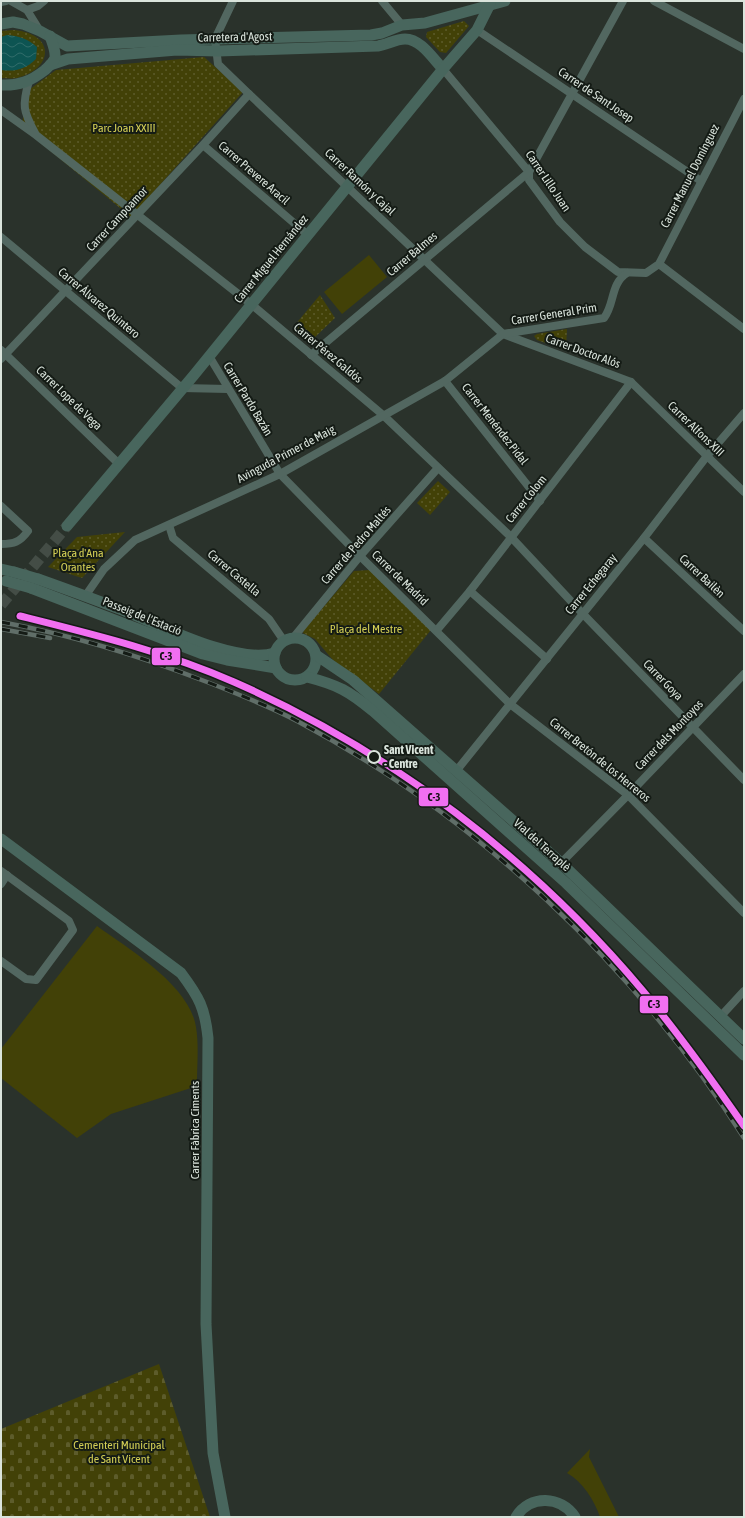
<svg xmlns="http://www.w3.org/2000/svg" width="745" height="1518" font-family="'Asap Condensed',sans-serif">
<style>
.cemetery{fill:url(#cemetery-stones)}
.park{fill:url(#park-dots)}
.pitch{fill:#424107}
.water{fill:url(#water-waves)}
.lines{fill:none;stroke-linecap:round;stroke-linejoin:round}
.secondary-tunnel{stroke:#444d46;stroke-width:11;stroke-dasharray:11 5.5;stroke-linecap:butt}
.street{stroke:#526760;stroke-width:8}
.secondary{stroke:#48665d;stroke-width:11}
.rail-casing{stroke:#606e68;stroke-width:4.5}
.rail{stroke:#141b15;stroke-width:3;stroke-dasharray:9;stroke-linecap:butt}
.secondary-bridge{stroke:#48665d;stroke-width:11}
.rail-1-casing{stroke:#141b15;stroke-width:10}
.rail-1{stroke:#f16ff1;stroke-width:7}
.stop-dot{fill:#141b15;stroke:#dae4dc;stroke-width:2}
.labels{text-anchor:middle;stroke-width:4;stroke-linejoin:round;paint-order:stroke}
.street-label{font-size:12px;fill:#dae4dc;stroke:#141b15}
.park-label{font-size:12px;fill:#d4cf55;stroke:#141b15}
.stop-label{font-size:12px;font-weight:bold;fill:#dae4dc;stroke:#141b15;text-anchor:start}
.line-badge{stroke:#141b15;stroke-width:1.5}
.pale-badge-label{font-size:11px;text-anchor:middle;font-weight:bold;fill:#111}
</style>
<defs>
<pattern id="cemetery-stones" width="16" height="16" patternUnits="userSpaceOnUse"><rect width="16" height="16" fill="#424107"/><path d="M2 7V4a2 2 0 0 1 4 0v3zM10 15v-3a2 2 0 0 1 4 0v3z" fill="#5d5c2b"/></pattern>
<pattern id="park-dots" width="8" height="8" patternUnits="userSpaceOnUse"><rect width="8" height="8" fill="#424107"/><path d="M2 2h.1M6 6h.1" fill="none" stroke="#5d5c2b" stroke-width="1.8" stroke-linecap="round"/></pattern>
<pattern id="water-waves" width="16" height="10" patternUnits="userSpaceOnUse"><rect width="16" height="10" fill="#0d5452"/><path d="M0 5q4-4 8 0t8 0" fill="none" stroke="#306c6a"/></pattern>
</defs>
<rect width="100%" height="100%" fill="#2a322b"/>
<path class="cemetery" d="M159,1364L210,1517H1V1429Z"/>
<g class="park">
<path d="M464,21L469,26L446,53L440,52L426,37L427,32Z"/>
<path d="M14,30C56,34 54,69 17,78C12,79 6,78 1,78V31Z"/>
<path d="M204,57L243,92L131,217L21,127L30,89L56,70Z"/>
<path d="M320,295L335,318L313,339L294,326Z"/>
<path d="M567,329L566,350L537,340L534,336L537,334Z"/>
<path d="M438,481L450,492L430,515L417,503Z"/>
<path d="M125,532L82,578L48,567L77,537Z"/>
<path d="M370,570L431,630L379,694L333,660L315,639L303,633L304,630L354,571Z"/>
</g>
<g class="pitch">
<path d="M369,255L387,277L342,314L324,292Z"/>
<path d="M97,926C129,949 190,986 196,1027C199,1045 197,1065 197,1083L194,1087L111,1114L77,1138L1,1078V1049Z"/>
<path d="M590,1449L589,1457L619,1517H600C594,1500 583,1482 567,1473Z"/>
</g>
<path class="water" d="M7,35C20,36 28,39 37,47L36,59C26,69 15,72 1,70V37Z"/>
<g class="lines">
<path class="secondary-tunnel" d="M1,605L67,526"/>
<g class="street">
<path d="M11,1L27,10L40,31"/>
<path d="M233,1L215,39L218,64L249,94L503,334L631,382L744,492"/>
<path d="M382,1L402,25"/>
<path d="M654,1L744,49"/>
<path d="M1,2L6,1"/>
<path d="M27,10L38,6L44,1"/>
<path d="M477,30L701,181"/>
<path d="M443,69L529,172V180L560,222L585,247L618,272L646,273L659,264L744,99"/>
<path d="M29,81C22,105 23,111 35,133"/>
<path d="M1,110L36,135L251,304L383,415L511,537L583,614L744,780"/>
<path d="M203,145L308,235"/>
<path d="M1,237L182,388L228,389"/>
<path d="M659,264L744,329"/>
<path d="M1,350L119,464"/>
<path d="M311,355L529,172L623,1"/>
<path d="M209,356L280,474L360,556L510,704L628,795L744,913"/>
<path d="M1,359L203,145L249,94"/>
<path d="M445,381L540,501"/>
<path d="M1,506L28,531C20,542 14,544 1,544"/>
<path d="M169,525L173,538L269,619L284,641"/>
<path d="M644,538L744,631"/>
<path d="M470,591L547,659"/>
<path d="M86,595L104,569L135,540L280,474L445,381L503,334L604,318C615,304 610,284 627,273"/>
<path d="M437,630L470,591L631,382"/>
<path d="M293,638L360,556L438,468"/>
<path d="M457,770L644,538L707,456L744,413"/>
<path d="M561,863L628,795L744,674"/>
<path d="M1,871L69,921L73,930L36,980L26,979L1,961"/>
<path d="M1,884L7,875"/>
<path d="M721,1016L744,991"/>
</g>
<g class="secondary">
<path d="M1,24L13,22L23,24L40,31L67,46L181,40L371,35L382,33L402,25L425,23L505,1"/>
<path d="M50,65L68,59L177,50L218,51L378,46C386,45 396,39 405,39C421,39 433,59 443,69"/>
<path d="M1,85C19,86 31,81 45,70C48,67 53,63 55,58C56,51 52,42 50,36"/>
<path d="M67,526L194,375L443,69L477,30L490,4"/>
<path d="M1,569L14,572"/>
<path d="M38,579C66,589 94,599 122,610C160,625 236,665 275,653"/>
<path d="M31,588L203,654L227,660L276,668"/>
<circle cx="295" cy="659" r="21"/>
<path d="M316,655L353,680L561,863L744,1039"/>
<path d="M307,677C338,685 349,691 373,711L566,883L744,1055"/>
<path d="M1,839L181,973C199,997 205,1008 208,1038L206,1324L213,1453L225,1517"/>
<path d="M516,1517C530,1494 561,1496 575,1517"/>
</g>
<defs>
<g id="rail">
<path d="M1,622C72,635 140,656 207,682C238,694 269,706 297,721C479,818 633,964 744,1138"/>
<path d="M1,629L50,638"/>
</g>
</defs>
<use href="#rail" class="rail-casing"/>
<use href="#rail" class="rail"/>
<g class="secondary-bridge">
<path d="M14,572L38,579"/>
<path d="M6,581L31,588"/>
</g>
<defs>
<path id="rail-1" d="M20,616C92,634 166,652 234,682C391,751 532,859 643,991C679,1034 712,1080 744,1126"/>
</defs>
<use href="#rail-1" class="rail-1-casing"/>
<use href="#rail-1" class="rail-1"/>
</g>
<circle class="stop-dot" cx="374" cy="757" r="6"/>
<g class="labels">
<g class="street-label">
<text transform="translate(235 37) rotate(-1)" y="4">Carretera d'Agost</text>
<text transform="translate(596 95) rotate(34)" y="4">Carrer de Sant Josep</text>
<text transform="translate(254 173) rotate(41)" y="4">Carrer Prevere Aracil</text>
<text transform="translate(690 176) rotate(-63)" y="4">Carrer Manuel Domínguez</text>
<text transform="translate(548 181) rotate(56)" y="4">Carrer Lillo Juan</text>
<text transform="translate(360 182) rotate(43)" y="4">Carrer Ramón y Cajal</text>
<text transform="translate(117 219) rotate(-47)" y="4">Carrer Campoamor</text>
<text transform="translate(412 254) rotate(-40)" y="4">Carrer Balmes</text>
<text transform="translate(271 259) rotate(-51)" y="4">Carrer Miguel Hernández</text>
<text transform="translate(99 303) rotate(40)" y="4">Carrer Álvarez Quintero</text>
<text transform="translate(554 314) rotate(-9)" y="4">Carrer General Prim</text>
<text transform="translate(583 351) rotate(20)" y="4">Carrer Doctor Alós</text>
<text transform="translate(328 353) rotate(40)" y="4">Carrer Pérez Galdós</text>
<text transform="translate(69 398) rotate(44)" y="4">Carrer Lope de Vega</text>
<text transform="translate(248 399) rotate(59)" y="4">Carrer Pardo Bazán</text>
<text transform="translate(495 424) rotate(52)" y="4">Carrer Menéndez Pidal</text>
<text transform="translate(696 429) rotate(44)" y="4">Carrer Alfons XIII</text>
<text transform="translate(286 454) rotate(-28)" y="4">Avinguda Primer de Maig</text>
<text transform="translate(526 499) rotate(-51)" y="4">Carrer Colom</text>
<text transform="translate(356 545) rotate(-49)" y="4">Carrer de Pedro Maltés</text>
<text transform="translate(234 573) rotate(40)" y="4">Carrer Castella</text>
<text transform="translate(702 576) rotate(43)" y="4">Carrer Bailèn</text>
<text transform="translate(400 578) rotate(44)" y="4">Carrer de Madrid</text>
<text transform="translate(591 584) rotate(-51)" y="4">Carrer Echegaray</text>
<text transform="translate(142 616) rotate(22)" y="4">Passeig de l'Estació</text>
<text transform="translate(663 680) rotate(46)" y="4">Carrer Goya</text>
<text transform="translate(669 735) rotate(-46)" y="4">Carrer dels Montoyos</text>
<text transform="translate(600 760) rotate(39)" y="4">Carrer Bretón de los Herreros</text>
<text transform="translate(542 845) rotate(42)" y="4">Vial del Terraplè</text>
<text transform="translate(195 1130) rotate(-90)" y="4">Carrer Fàbrica Ciments</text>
</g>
<g class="park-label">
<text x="124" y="132">Parc Joan XXIII</text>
<text x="78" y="557">Plaça d'Ana<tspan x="78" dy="14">Orantes</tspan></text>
<text x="366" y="633">Plaça del Mestre</text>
<text x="119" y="1449">Cementeri Municipal<tspan x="119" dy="14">de Sant Vicent</tspan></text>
</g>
<g class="stop-label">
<text x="384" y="754">Sant Vicent<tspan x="384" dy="14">- Centre</tspan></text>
</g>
</g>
<g class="line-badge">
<rect x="151" y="647" width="30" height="19" rx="4" fill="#f16ff1"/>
<rect x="418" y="787" width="31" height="20" rx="4" fill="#f16ff1"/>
<rect x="639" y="995" width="30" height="19" rx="4" fill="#f16ff1"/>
</g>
<g class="pale-badge-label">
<text x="166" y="660">C-3</text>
<text x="434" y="801">C-3</text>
<text x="654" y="1008">C-3</text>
</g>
<rect width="745" height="1518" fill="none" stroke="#dae4dc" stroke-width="4"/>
</svg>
